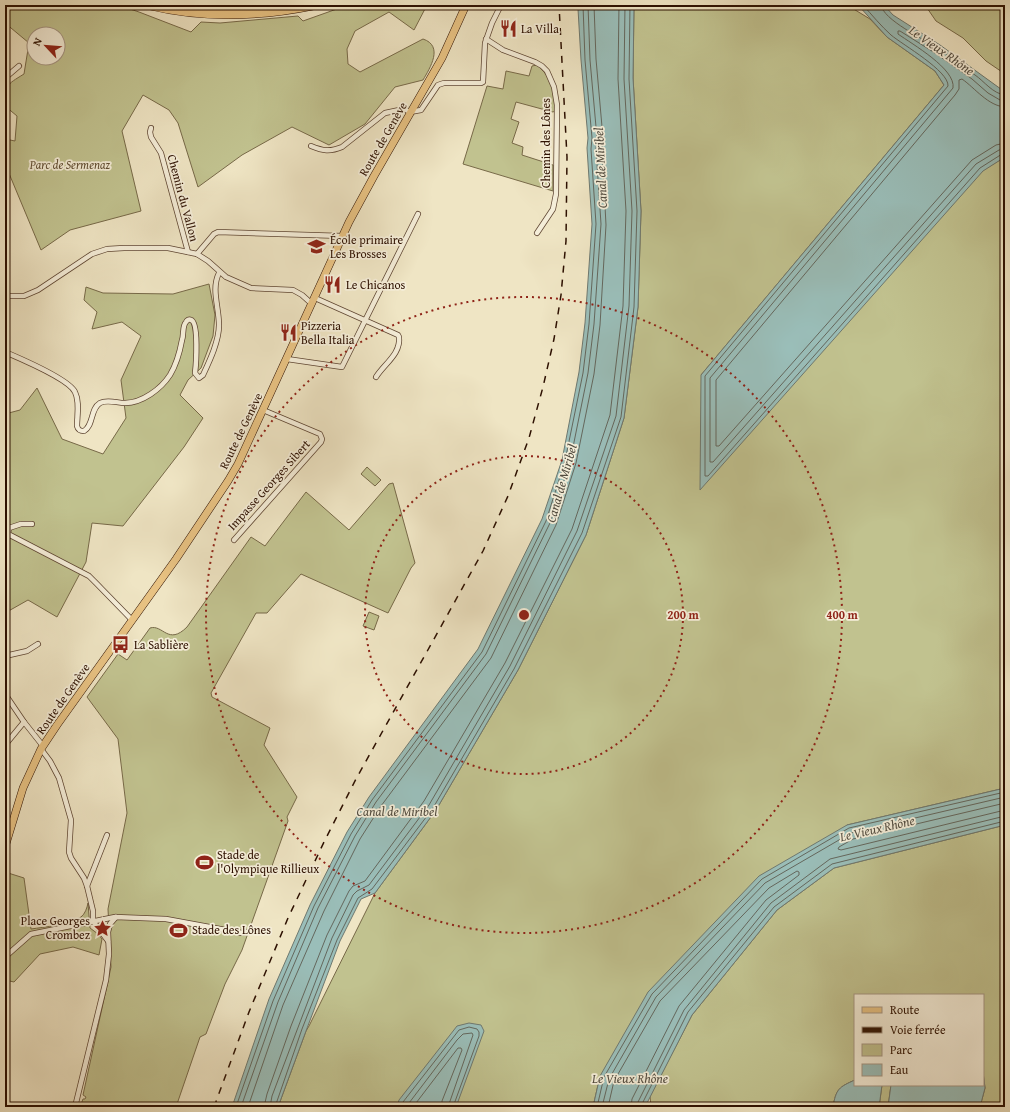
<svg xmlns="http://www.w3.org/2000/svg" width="1010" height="1112" font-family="'Gentium Book Plus',serif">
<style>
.green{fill:#c1c28f;stroke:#776948;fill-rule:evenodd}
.water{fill:#9abeb9;stroke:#6e786f}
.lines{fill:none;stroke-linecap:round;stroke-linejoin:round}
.shore{stroke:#64675d;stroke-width:1}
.street-casing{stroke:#5e4532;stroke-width:6}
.primary-casing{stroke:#2d1001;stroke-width:8}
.highway-casing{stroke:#2d1001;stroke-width:10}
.street{stroke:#f5eed9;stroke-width:4.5}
.primary{stroke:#e8c282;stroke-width:7}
.highway{stroke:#e8c282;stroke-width:9}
.rail{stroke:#2d1001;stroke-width:1.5;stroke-dasharray:7 7;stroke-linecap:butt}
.ring{fill:none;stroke:#8f2418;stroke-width:2;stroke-dasharray:2 4}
.labels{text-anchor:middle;stroke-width:3.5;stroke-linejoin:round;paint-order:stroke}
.poi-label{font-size:12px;fill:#2d1001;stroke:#f5eed9;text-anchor:start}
.street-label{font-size:12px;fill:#2d1001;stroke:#f5eed9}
.park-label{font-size:12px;font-style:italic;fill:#614e33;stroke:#f5eed9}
.water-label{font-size:13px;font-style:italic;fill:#534d41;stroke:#f5eed9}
.centre{fill:#8f2418;stroke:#f5eed9;stroke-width:2}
.ring-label{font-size:12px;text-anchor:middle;font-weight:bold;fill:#8f2418;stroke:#f5eed9;stroke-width:3.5;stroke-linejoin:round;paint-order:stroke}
</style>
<rect width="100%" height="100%" fill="#efe5c4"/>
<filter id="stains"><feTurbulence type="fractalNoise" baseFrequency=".005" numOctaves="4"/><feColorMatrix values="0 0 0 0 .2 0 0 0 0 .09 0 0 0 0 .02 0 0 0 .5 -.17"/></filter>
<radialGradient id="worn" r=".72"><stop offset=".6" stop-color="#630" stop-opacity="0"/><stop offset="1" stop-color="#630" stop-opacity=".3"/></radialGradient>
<g class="green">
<path d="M5,5H118L139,12L191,32L201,22L220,23L298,16L303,21L348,5H427L414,30L389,12L355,31L347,49L348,64L360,72L423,39C444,46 430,68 423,80L395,87L365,124L329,145L292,127L242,155L198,187L178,123L169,110L143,95L122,131L141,211L70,230L41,250L8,171L5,170V139L15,141L17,116L5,106C5,85 6,85 24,74L29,43L5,23ZM34,34H58V58H34Z"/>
<path d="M634,5H847L870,19L887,37L935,71L944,85L701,375L983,170L1005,157V788L847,825L600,1076L593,1107H278L306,1031L309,1026L375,893L436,810L518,670L586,535L624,418L638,307L641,211L633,78Z"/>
<path d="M925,5H1005V74L986,61L963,38L936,21Z"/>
<path d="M537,65C551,76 556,94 555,111L553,112L516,102L511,119L519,122L512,143L523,147L522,155L553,165V191L463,164L487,86L503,89L506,71L529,76L532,66Z"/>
<path d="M209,284L215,315L213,336L201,368L188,380L180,395L203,418L184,447L123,526L92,523L86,562L57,617L28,600L5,613V414L20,410L37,388L62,439L103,454L126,418L121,380L141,336L122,322L92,329L97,312L84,300L86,287L103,293L173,294Z"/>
<path d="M367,467L381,480L375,486L361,474Z"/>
<path d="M393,483L415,563L411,568L388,613L301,574L267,613H256L211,693L212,697L270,728L264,745L297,797L287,817L288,821L242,950L225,984L206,1034L200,1037L176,1107H80L83,1099H85L86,1097L83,1095L111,967L108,909L127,813L118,739L87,697L118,654L127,660L150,628C163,624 168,646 187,627L251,537L265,546L306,492L349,530L389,484Z"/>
<path d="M369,612L379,616L374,630L363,626Z"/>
<path d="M1005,825V1107H980L985,1088L983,1072V995H855V1080C839,1087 836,1089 833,1107H651L650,1096L692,1015L777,910L834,868Z"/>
<path d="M5,872L24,878L31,929C44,927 70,925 81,917C85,914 87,908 88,903L90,928L98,934L102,939L99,955L73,947L40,954L14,982L5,980Z"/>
<path d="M882,1085H891L888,1107H879Z"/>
</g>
<g class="water">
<path d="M579,5H634L633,78L641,211L638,307L624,418L586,535L518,670L436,810L375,893L361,899L340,941L306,1031L278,1107H232L269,999L310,905L347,832L369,797L478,649L542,519L562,460L579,372L585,323L592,224L587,148L588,138L581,60L578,9Z"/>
<path d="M858,5H884L893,15L940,45L1005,92V157L983,171L700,490L701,375L944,85L935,71L887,37Z"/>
<path d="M1005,788V825L834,868L777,910L692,1015L645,1107H593L600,1076L648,992L759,876L847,825Z"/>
<path d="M469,1023L481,1025L484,1031L456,1107H397L399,1100L450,1035L457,1026Z"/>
<path d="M983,1072L985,1088L980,1107H888L891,1085H983Z"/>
<path d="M855,1080V1085H882L879,1107H833C836,1089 839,1087 855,1080Z"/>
</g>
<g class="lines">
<g class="shore">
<path d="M863,5C872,15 881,26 891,35C903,45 949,71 948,86L705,376V476H708L980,168L1002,154H1005"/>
<path d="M881,5C883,20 924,39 937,48C950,56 962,66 975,75C984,81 993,94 1005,95"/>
<path d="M1005,100H1000L988,93L972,79L935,53L900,31H898V34C912,44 956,69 953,88L710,378V462H713L976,164L999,150L1005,149"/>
<path d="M1005,107C988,106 975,88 962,79L959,80V89L955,95L716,380V446H719L972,160L996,145L1005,143"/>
<path d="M1005,803L853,839L839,847L838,849L841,850L1005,810"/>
<path d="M236,1107L273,1001L314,906L351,834L372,800L482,652L546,521L565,461L583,373L589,324L596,224L591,149L592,138L585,60L583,5"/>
<path d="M241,1107L278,1002L318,908L355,836L376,802L486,654L550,523L570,462L588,373L594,324L601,224L596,149L597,138L590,60L588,5"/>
<path d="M248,1107L283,1005L324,911L360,839L381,806L491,658L556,525L576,463L594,374L600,325L606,225L602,149L603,138L596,59L594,5"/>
<path d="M264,1107L267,1094L291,1026L327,935L349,891L353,886L365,881L424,801L505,663L572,529L610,415L623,306L626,211L618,79L619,5"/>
<path d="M270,1107L272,1096L332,938L353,895L357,891L369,885L429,805L510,666L577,531L616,416L629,306L632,211L624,79L625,5"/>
<path d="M275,1107L302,1029L337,940L358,898L372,889L433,808L514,669L582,533L621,417L634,307L637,211L629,79L630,5"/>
<path d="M401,1107L403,1102L459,1030L469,1027L477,1029L479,1032V1036L453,1107"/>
<path d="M406,1107L457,1040L463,1034L472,1033L473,1035L448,1107"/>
<path d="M413,1107L458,1048H461L462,1050L442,1101V1107"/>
<path d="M597,1107L604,1077L652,994L762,879L849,828L1005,792"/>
<path d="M602,1107L609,1079L656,997L765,883L851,833L1005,797"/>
<path d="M608,1107L614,1081L660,1001L769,888L797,871L799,872V875L766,900L679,1006L632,1099L631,1107"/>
<path d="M637,1107L638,1102L684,1010L771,903L830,859L1005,816"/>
<path d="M642,1107V1104L688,1012L774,907L832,864L1005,821"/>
</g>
<defs>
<g id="street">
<path d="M486,39L503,50L535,62L542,66L547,71L554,87L557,105L556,194L553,209L537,233"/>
<path d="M5,78L19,66"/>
<path d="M151,128L150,132L151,137L161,153L188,252"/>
<path d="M311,146C323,151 330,152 342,147L385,113L404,109L410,112L421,110L438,85L444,83H481L483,82L485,43L492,23L501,5"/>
<path d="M197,254L214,234L218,232L343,236"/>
<path d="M5,296H24L38,290L92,254L107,249L124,248H168L197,254L208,261L226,277L251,288L293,290L302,295L312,304"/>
<path d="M315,298L398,335L399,337C401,354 384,364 376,377"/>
<path d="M5,352C19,358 69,379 75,392C80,402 77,416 77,426C78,430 80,431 84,431C94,425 90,409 100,403C107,399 117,403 125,403C142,403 161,389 170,375C176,365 180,351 182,340C184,335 182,326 186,322C187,320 189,319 191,320C199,322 196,365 195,373L199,378L203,375C210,360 219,341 219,325C219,307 211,289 219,273"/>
<path d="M287,359L342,367L418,214"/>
<path d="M32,524H21L9,528L8,534L89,576L96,583L132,620"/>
<path d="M234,540L321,442L322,439L320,434L263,410"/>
<path d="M5,656L27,651L38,644"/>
<path d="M5,694L24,722L43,746"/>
<path d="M5,745L24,722"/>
<path d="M41,749L50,761L59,778L71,820L69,852L71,858L84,878L87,886L93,911V921"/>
<path d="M87,886L107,835"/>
<path d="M93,921L108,941"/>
<path d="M5,957L31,934L115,917L166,919L242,933L247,932"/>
<path d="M75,1107L106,980L109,954L108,932L110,924L116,917"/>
</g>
<path id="primary" d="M5,847L23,788L41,749L57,725L176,559L228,481L238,464L349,222L374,176L442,58L466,5"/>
<path id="highway" d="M150,5C204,18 259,16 313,5"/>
</defs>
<use href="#street" class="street-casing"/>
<use href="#primary" class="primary-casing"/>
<use href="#highway" class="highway-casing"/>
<use href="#street" class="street"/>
<use href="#primary" class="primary"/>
<use href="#highway" class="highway"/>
<path class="rail" d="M214,1107L249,1012L288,918L324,842L356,779L483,551L508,496L529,438L543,387L554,339L561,295L566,241L567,157L559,5"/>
</g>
<g class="ring">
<circle cx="524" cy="615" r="159"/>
<circle cx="524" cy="615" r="318"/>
</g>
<defs>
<symbol id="restaurant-bare" viewBox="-9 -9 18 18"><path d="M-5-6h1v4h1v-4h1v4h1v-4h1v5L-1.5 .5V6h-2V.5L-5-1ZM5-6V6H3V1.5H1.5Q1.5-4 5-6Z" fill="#8f2418" stroke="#f5eed9" stroke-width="2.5" paint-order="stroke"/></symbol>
<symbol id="school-bare" viewBox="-9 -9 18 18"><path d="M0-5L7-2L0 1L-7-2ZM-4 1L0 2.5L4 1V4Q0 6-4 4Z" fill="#8f2418" stroke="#f5eed9" stroke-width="2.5" paint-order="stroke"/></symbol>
<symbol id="bus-bare" viewBox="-9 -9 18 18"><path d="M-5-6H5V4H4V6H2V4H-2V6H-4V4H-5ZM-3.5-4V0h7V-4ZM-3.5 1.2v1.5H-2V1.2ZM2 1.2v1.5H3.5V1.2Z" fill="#8f2418" stroke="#f5eed9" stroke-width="2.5" paint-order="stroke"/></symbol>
<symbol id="stadium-bare" viewBox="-9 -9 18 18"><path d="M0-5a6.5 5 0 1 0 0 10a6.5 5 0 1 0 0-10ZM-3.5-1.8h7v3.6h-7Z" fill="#8f2418" stroke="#f5eed9" stroke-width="2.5" paint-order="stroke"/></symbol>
<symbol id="sight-bare" viewBox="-9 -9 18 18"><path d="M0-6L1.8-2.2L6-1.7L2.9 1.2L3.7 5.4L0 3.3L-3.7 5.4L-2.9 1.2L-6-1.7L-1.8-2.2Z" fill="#8f2418" stroke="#f5eed9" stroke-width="2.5" paint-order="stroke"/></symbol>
</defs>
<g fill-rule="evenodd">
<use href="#restaurant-bare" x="496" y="16" width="25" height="25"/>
<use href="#school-bare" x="304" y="234" width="25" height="25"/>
<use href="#restaurant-bare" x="320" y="272" width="25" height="25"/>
<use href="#restaurant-bare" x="276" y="320" width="25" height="25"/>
<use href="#bus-bare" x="108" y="632" width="25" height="25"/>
<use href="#stadium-bare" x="192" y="850" width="25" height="25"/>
<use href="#sight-bare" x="90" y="916" width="25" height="25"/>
<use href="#stadium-bare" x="166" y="918" width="25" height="25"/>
</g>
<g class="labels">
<g class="poi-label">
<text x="521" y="33">La Villa</text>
<text x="330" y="244">École primaire<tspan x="330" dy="14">Les Brosses</tspan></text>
<text x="346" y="289">Le Chicanos</text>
<text x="301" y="330">Pizzeria<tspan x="301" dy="14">Bella Italia</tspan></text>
<text x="134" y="649">La Sablière</text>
<text x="217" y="859">Stade de<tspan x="217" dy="14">l'Olympique Rillieux</tspan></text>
<text x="90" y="925" text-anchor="end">Place Georges<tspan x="90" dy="14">Crombez</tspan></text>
<text x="192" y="934">Stade des Lônes</text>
</g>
<g class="street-label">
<text transform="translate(383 139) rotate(-60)" y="4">Route de Genève</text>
<text transform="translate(546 143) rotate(-90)" y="4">Chemin des Lônes</text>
<text transform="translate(183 198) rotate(75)" y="4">Chemin du Vallon</text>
<text transform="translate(241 431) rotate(-64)" y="4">Route de Genève</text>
<text transform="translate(269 485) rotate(-48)" y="4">Impasse Georges Sibert</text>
<text transform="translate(63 699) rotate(-55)" y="4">Route de Genève</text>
</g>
<g class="park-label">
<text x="70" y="169">Parc de Sermenaz</text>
</g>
<g class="water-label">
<text transform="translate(942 50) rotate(35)" y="5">Le Vieux Rhône</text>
<text transform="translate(600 168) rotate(-93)" y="5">Canal de Miribel</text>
<text transform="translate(561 483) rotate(-74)" y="5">Canal de Miribel</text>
<text x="397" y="816">Canal de Miribel</text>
<text transform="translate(877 828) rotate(-13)" y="5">Le Vieux Rhône</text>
<text x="630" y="1083">Le Vieux Rhône</text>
</g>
</g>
<circle cx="524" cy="615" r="6" class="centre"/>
<g class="ring-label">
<text x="683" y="619">200 m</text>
<text x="842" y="619">400 m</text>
</g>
<rect width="1010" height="1112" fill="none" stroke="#efe5c4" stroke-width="20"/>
<rect x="6" y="6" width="998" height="1100" fill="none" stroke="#2d1001" stroke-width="2"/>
<rect x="10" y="10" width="990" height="1092" fill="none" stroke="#2d1001"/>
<rect x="854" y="994" width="130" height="92" fill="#f5eed9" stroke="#a59583"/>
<rect x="862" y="1007" width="20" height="6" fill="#e8c282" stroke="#a59583"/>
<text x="890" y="1014" font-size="12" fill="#2d1001">Route</text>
<rect x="862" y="1027" width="20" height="6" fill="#2d1001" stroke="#a59583"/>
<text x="890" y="1034" font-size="12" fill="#2d1001">Voie ferrée</text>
<rect x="862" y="1044" width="20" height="12" fill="#c1c28f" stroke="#a59583"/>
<text x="890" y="1054" font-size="12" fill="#2d1001">Parc</text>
<rect x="862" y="1064" width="20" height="12" fill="#9abeb9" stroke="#a59583"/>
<text x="890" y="1074" font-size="12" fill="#2d1001">Eau</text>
<g transform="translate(46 46) rotate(296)"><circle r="19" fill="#f5eed9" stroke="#a59583"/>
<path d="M0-3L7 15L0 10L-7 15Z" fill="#8f2418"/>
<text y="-6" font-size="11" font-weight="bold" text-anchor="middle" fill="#2d1001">N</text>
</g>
<rect width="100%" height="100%" filter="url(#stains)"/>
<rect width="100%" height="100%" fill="url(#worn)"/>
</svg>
